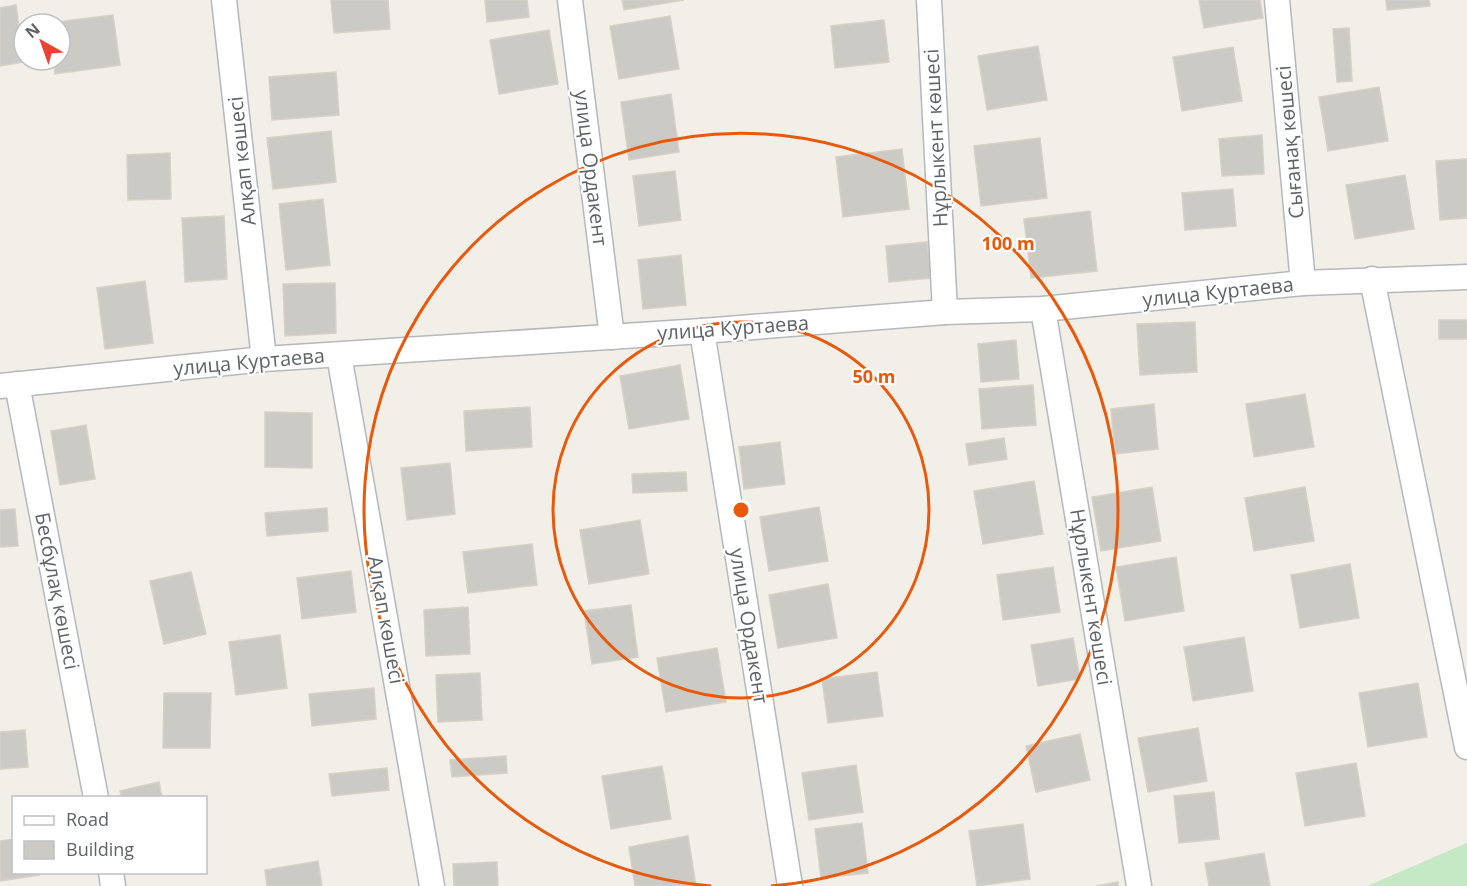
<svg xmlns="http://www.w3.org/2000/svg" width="1467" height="886" font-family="'Open Sans',sans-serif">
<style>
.green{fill:#c5e8c5}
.building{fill:#cccac5;stroke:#d6d1c6;stroke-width:1.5}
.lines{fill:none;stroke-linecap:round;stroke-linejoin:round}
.minor-casing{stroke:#b5b8bc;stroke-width:27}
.minor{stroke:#fff;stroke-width:24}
.ring{fill:none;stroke:#e8590c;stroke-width:3}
.labels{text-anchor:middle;stroke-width:4.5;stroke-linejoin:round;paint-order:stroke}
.street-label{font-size:20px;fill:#5f6368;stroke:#fff}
.centre{fill:#e8590c;stroke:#fff;stroke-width:3}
.ring-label{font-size:18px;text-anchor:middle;font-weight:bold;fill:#e8590c;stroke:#fff;stroke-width:4.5;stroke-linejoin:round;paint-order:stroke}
</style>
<rect width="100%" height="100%" fill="#f1efe8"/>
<path class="green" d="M1467,843V886H1367Z"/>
<g class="building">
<path d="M331,0H388L390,29L334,33Z"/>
<path d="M485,0H527L529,17L487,22Z"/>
<path d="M622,0H684L624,10Z"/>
<path d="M1199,0H1260L1263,18L1204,28Z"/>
<path d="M1386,0H1429L1430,6L1387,10Z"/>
<path d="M16,5L24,62L0,66V8Z"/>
<path d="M113,15L120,65L55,74L54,60H60V24L49,23Z"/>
<path d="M670,16L679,69L619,79L610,26Z"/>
<path d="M884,20L889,62L835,68L831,26Z"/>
<path d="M1349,28L1352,81L1337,82L1333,29Z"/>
<path d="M549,30L558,84L499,94L490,40Z"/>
<path d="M1038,46L1047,100L987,110L978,56Z"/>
<path d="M1233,47L1242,101L1182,111L1173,57Z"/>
<path d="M336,72L339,115L272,120L269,77Z"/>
<path d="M1379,87L1388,141L1328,151L1319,97Z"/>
<path d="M671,94L679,152L629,160L621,102Z"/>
<path d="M331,131L336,182L273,189L267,138Z"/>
<path d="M1262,135L1264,174L1222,176L1219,139Z"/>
<path d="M1040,138L1047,198L981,206L974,146Z"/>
<path d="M902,149L909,209L843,217L836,157Z"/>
<path d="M170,153L171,199L128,200L127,155Z"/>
<path d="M1467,159V218L1440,220L1436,161Z"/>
<path d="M675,171L681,220L639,226L633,176Z"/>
<path d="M1405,175L1414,229L1355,239L1346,185Z"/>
<path d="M1233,189L1236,226L1185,230L1182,193Z"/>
<path d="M323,199L330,265L286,270L279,204Z"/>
<path d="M1090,211L1097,271L1031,278L1024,219Z"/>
<path d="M224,216L227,279L185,282L182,218Z"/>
<path d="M927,242L931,278L889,282L886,246Z"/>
<path d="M681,255L686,305L643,309L638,260Z"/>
<path d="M145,281L153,343L105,349L97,288Z"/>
<path d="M335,283L336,333L285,336L283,284Z"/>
<rect x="1439" y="320" width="28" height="19"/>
<path d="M1195,322L1197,372L1140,375L1137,324Z"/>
<path d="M1016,340L1019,379L981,382L978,344Z"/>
<path d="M680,365L689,419L629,429L620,376Z"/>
<path d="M1033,385L1036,425L982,429L979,389Z"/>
<path d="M1305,394L1314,447L1254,457L1246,404Z"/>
<path d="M1154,404L1158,449L1115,454L1111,409Z"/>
<path d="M530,407L532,447L466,451L464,411Z"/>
<path d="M265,412L312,413V468L265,467Z"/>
<path d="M86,425L95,479L60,485L51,431Z"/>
<path d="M1004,438L1007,459L969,465L966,444Z"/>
<path d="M780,442L785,484L744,489L739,447Z"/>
<path d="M450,463L455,514L407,520L401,468Z"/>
<path d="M686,472L687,491L633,493L632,474Z"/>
<path d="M1034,481L1043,534L983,544L974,491Z"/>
<path d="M1152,487L1161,541L1101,551L1092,497Z"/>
<path d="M1305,487L1314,541L1254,551L1245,498Z"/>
<path d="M819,507L828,561L769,571L760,517Z"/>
<path d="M327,508L328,531L267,536L265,513Z"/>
<path d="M15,509L18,546L0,547V510Z"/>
<path d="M640,520L649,574L589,584L580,530Z"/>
<path d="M532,544L537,585L468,593L463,552Z"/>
<path d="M1176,557L1184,611L1125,621L1116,567Z"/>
<path d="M1350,564L1359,618L1300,628L1291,575Z"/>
<path d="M1053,567L1060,612L1003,620L997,575Z"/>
<path d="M351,571L356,612L302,619L297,578Z"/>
<path d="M191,572L206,634L164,644L150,581Z"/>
<path d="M828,584L837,638L778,648L769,595Z"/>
<path d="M631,605L638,657L592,664L584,611Z"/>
<path d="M468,607L470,654L426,656L424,610Z"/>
<path d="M280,635L287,688L236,695L229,642Z"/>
<path d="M1244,637L1253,691L1193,701L1184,647Z"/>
<path d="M1073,638L1080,679L1038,686L1031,645Z"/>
<path d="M717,648L726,702L666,712L657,658Z"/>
<path d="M877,672L883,716L828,723L822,679Z"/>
<path d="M480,673L482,720L438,722L436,675Z"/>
<path d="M1418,683L1427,737L1368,747L1359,693Z"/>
<path d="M374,688L376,719L312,726L309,694Z"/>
<path d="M164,693H211L210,748H163Z"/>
<path d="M1198,728L1207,781L1148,792L1138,738Z"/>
<path d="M25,730L28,767L0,769V732Z"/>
<path d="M1080,734L1090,780L1036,792L1026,746Z"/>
<path d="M506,756L507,773L452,777L450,760Z"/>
<path d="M1356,763L1365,816L1305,826L1296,773Z"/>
<path d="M856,765L863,812L809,820L802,773Z"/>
<path d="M662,766L671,819L611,829L602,776Z"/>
<path d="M387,768L389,790L332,796L329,774Z"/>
<path d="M159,782L162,798H122L120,791Z"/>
<path d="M1214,792L1219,839L1179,843L1174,796Z"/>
<path d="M862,823L868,873L821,878L815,829Z"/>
<path d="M1023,824L1030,879L977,886L969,831Z"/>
<path d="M688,836L696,886H635L629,847Z"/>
<path d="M14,839V872H39V875L0,881V841Z"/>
<path d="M1264,853L1270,886H1209L1205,863Z"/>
<path d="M318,861L322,886H267L265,870Z"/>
<path d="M497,862L498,886H454L453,864Z"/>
<path d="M1118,882V886H1096Z"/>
</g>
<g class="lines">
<defs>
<g id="minor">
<path d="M224,0L264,359"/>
<path d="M570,0L612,337"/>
<path d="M929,0L945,312"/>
<path d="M1277,0L1303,283"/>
<path d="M1372,279L1467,747"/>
<path d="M1043,309L1139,886"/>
<path d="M702,331L790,886"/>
<path d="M339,355L432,886"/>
<path d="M17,384L96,798"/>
<path d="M0,386L264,359L702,331L945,312L1043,309L1303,283L1467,277"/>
<path d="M111,872L113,886"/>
</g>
</defs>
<use href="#minor" class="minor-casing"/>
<use href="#minor" class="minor"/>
</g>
<g class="ring">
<circle cx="741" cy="510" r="188"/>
<path d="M711 886A377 377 0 1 1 771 886"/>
</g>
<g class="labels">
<g class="street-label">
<text transform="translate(936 138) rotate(-93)" y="7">Нұрлыкент көшесі</text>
<text transform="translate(1290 142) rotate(-95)" y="7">Сығанақ көшесі</text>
<text transform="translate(242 161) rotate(-96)" y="7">Алқап көшесі</text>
<text transform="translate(591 168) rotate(83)" y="7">улица Ордакент</text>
<text transform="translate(1218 292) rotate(-6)" y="7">улица Куртаева</text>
<text transform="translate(733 328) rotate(-4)" y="7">улица Куртаева</text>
<text transform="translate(249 362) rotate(-5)" y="7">улица Куртаева</text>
<text transform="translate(57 591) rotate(79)" y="7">Бесбұлақ көшесі</text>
<text transform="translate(1091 597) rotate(81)" y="7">Нұрлыкент көшесі</text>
<text transform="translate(386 620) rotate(80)" y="7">Алқап көшесі</text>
<text transform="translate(749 626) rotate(81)" y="7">улица Ордакент</text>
</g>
</g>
<circle cx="741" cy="510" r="9" class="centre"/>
<g class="ring-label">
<text x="1008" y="250">100 m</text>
<text x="874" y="383">50 m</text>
</g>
<rect x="12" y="796" width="195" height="78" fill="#ffffff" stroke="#bfc1c3" stroke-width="1.5"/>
<rect x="24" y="816" width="30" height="9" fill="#ffffff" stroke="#bfc1c3" stroke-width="1.5"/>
<text x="66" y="826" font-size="18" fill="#5f6368">Road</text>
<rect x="24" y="841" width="30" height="18" fill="#cccac5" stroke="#bfc1c3" stroke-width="1.5"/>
<text x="66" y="856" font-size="18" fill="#5f6368">Building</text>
<g transform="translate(42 42) rotate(320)"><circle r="28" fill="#ffffff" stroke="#bfc1c3" stroke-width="1.5"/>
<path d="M0-4.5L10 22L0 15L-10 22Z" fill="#ea4335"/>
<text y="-9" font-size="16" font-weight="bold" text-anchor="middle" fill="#5f6368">N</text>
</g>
</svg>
